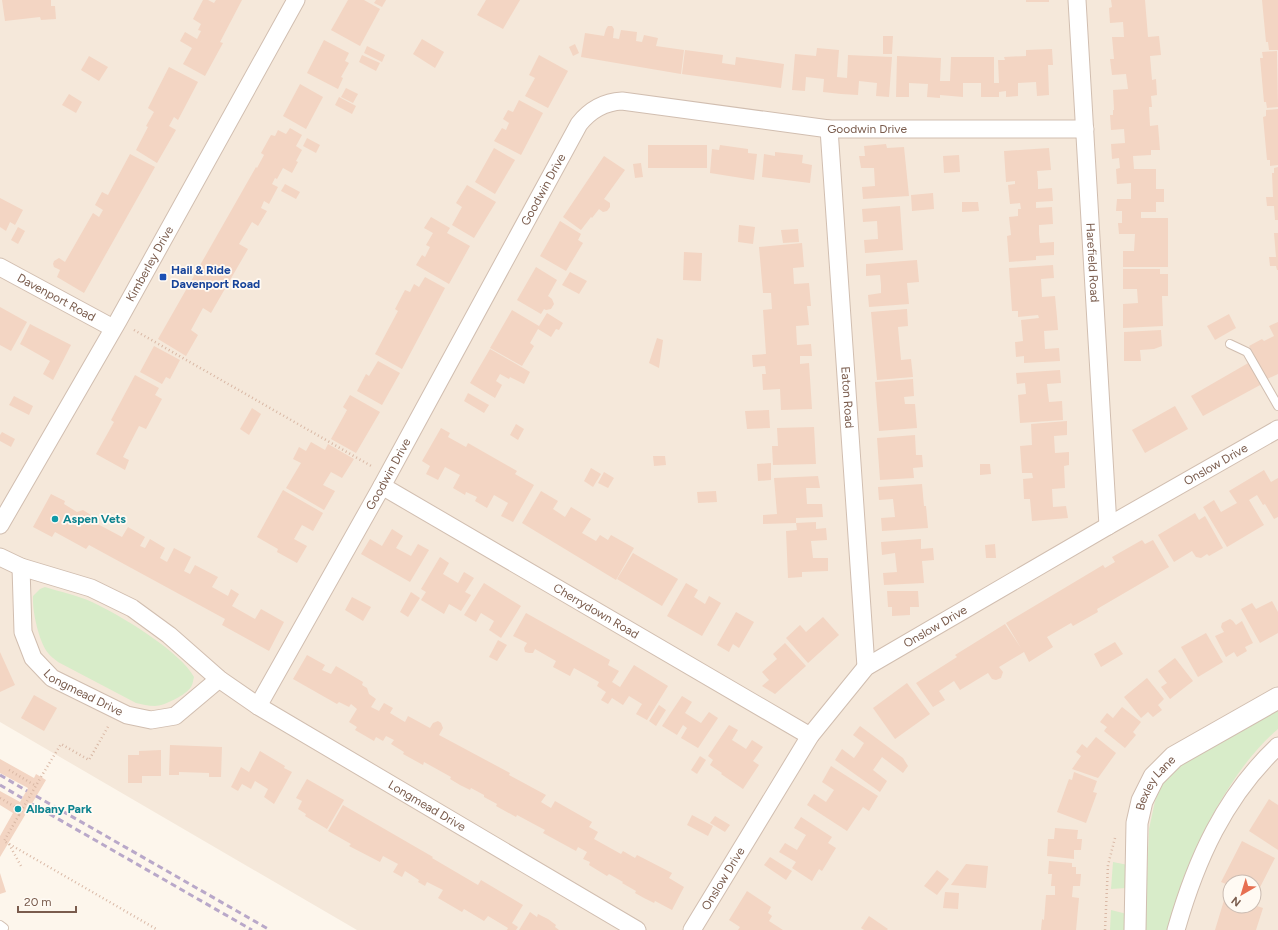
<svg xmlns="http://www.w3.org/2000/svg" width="1278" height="930" font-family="Figtree,sans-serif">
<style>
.residential{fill:#f5e8da;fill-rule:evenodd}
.green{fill:#d8ecc9}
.building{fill:#f3d5c3}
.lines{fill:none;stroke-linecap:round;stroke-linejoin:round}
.service-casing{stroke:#d1beb0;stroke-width:10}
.minor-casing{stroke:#d1beb0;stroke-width:19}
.tertiary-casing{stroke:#d1beb0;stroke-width:23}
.path{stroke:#d9b8a5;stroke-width:2.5;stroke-dasharray:1 3;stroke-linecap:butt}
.service{stroke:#fff;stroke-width:8}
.minor{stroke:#fff;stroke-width:17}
.tertiary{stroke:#fff;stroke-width:21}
.rail{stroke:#b9a8c9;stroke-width:3;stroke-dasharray:6 4;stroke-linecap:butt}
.path-bridge{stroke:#d9b8a5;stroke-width:2.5;stroke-dasharray:1 3;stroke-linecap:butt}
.transit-dot{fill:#1a4fb4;stroke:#fffaf3;stroke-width:1.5}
.culture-dot{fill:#0f9aa8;stroke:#fffaf3;stroke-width:1.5}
.labels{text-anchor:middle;stroke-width:3.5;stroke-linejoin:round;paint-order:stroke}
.street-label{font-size:12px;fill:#7a5c4d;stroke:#fffaf3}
.transit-label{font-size:12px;font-weight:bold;fill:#164399;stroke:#fffaf3;text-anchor:start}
.culture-label{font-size:12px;font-weight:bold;fill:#0d838f;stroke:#fffaf3;text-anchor:start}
</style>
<rect width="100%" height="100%" fill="#fdf6ec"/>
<path class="residential" d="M0,0H1278V930H357L0,722ZM1230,882H1254V906H1230Z"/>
<g class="green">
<path d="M45,587C60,592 77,595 92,602C120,615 180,651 194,677C193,680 193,684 191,687C186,695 164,706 155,706C148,706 142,704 136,703L58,662C55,659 51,657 48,653C39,642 32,611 33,596L40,589Z"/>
<path d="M1278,706V729C1265,740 1253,754 1243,767C1207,816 1184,872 1168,930H1145L1149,829L1155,801L1162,782L1177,764Z"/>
<path d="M1113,862L1128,865L1127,888L1111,889Z"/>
<path d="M1111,910L1127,914V930H1110Z"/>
</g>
<g class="building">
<path d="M2,0H51V6H55L56,19L41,20L40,17L5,21Z"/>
<path d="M203,0H208L214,3L216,0H242L220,42L223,43L205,76L183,64L192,48L180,41L185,32L197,39L201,31L198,30L201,24L193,19Z"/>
<path d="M348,0H364L380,9L360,46L331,30Z"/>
<path d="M376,0H386L382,7L374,3Z"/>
<path d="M486,0H520L503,29L477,15Z"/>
<rect x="1026" y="0" width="23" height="2"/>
<path d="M1111,0H1145L1148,37L1159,36L1161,55L1150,56L1152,80L1156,79L1157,95L1151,96L1152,107H1149L1150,126L1158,125L1160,150H1151V155L1133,156L1134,169H1156V189H1164V202H1156V212H1141V218H1168V267H1123V251H1134L1135,234H1119L1118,223H1122V211H1116L1117,199H1131V183L1117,184L1116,169L1120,168L1119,158L1112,159L1111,144L1125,143L1124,129L1111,130L1110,115H1113V110H1114L1113,90L1128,89L1126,74L1112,75L1110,59H1114L1112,37H1124L1123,22L1110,23L1109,8L1112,7Z"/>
<path d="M1262,0H1278V50H1269L1268,42H1266Z"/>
<path d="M608,26H612L614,29L613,38L619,39L621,30L637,32L636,41L642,42L644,35L658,38L656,46L684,50L681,74L581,57L585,33L604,36L606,29Z"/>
<path d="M883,36H893L892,54H883Z"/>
<path d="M422,39L444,52L435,68L413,54Z"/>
<path d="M324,40L349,53L345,61L349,63L341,77L343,78L338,89L307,73Z"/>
<path d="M575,44L579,53L573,56L569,47Z"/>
<path d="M367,46L385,55L382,62L364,53Z"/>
<path d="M817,48L839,50L837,77L847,78L848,55L892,57L889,97L876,96L877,83L859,81L858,95L841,94L823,92L824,79L806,77L805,91L792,90L795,54L816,56Z"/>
<path d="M1052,49L1053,65H1048L1049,95L1037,96L1036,82L1018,83V96L1006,97V91L999,92V97H981V83H963V97L940,95V98L927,97L928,84L909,83V97H896L897,56L941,58L940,81H950L951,57H994V83H999L998,60H1005L1004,57L1026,56V50Z"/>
<path d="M685,50L723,55L722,63L735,65L736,57L784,64L781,88L682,74Z"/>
<path d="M1277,51L1278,107L1267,108L1266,102H1264L1260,58H1263L1262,52Z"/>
<path d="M362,55L380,63L376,71L359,62Z"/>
<path d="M539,55L568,71L548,108L525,96L535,78L529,75Z"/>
<path d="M89,56L108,67L99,81L81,70Z"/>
<path d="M169,67L198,82L178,120L174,117L169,126L176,130L157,163L136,150L148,127L146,126L154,112L148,108Z"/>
<path d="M300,84L323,97L306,129L283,116Z"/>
<path d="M346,88L358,94L353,103L341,97Z"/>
<path d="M69,94L82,102L76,113L62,105Z"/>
<path d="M339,97L356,106L352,114L335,105Z"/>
<path d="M519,100L543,113L521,155L494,141L502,128L506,130L509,123L503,119L508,110L513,112Z"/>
<path d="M1278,109V165L1270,166V160H1267L1263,117L1266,116V110Z"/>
<path d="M290,128L302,135L296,146L302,150L296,161L298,162L292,173L283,168L277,179L275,178L272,184L278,187L269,204L264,201L261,208L267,211L258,226L252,222L239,244L248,249L211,313L203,308L191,330L198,335L186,356L158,339L256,167L257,168L264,155L261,153L271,135L275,136L278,130L286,134Z"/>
<path d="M307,138L320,145L316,153L303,146Z"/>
<path d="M886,144L887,148L904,147L909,196L863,199L862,187L875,186L874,168H861L859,156H865L864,146Z"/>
<rect x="648" y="145" width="59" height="23"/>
<path d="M720,145L748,149V153L757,154L754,180L710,173L712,149L719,150Z"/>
<path d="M494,148L515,160L495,194L475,182Z"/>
<path d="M1049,148L1051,170L1037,171L1038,180V189L1052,188L1053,201L1036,202V208L1052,207L1053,224L1039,225V234L1040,243L1054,242V255L1036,256V260L1009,262L1007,236L1011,235L1009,217L1018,216V209H1021L1020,203L1010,204L1008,185L1015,184V181L1006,182L1004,151Z"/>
<path d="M775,152L803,155L802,163L812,165L810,183L762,177L764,154L775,156Z"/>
<path d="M130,154L155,167L84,293L57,277L60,270L54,267L53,264L54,261L59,258L65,262L93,213L99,217L103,210L95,205L102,192L108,195Z"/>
<path d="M959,155L960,172L944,173L943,156Z"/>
<path d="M604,156L625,170L604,199L610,203V207L607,211L603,212L599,209L592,218L591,217L581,230L563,217Z"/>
<path d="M641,163L643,177L635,178L633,164Z"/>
<path d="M1278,167V220H1275L1274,206H1267L1266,197H1273L1272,173H1274V168Z"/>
<path d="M285,184L300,192L296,199L281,191Z"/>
<path d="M467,185L496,202L474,238L452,225L462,207L456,203Z"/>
<path d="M933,193L934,209L912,211L911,195Z"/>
<path d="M0,198L23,210L15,225L10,222L6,231L0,227Z"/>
<path d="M962,202H978L979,211L962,212Z"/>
<path d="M900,206L903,250L865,253L864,240L878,239L877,221L863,222L862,209Z"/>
<path d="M431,217L450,228L447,233L470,246L449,284L416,265L422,255L425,257L430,247L426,245L433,233L424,228Z"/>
<path d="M560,221L581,234L578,240L583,243L566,271L540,256Z"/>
<path d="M739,225L755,227L753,244L738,242Z"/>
<path d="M18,227L25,231L18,244L11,240Z"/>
<path d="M798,229L799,242L783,243L781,230Z"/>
<path d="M1274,233H1278V270H1277L1276,266H1270L1269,257H1276Z"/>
<path d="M802,243L804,267L793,268L794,284L809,283L811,306H807L809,325L796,326L797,345L811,344L812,356H800V364L809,363L812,409L781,410L780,389L763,390L762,374H766L765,366L753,367L752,355L766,354L763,310L772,309L771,293H763L759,247Z"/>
<path d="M684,252L702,253L701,281L683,280Z"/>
<path d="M917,260L919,282L907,283L909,304L869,307L868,295L881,293V285L880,275L866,276V264Z"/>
<path d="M1053,265L1054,278L1041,279L1042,297L1055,296L1057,317L1058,330L1044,331L1045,349L1059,348L1060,361L1024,363V356L1016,357L1015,342L1023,341L1021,320L1039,318L1038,315L1018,317V311H1012L1009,268Z"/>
<path d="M536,267L557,280L548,296L552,299L554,304L551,309L546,310L544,309L541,314L517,300Z"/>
<path d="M1123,269H1160V274H1168V296H1162L1163,326L1123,328V304L1138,303L1137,289H1123Z"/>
<path d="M570,272L587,281L579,294L562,285Z"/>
<path d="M425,277L445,288L402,369L375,354L398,311L395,309L405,290L410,292L414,284L419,287Z"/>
<path d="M0,307L27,322L11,351L0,345Z"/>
<path d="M907,309L908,326L898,327L901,360L911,359L913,377L877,380L871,312Z"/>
<path d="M512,310L539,326L547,313L563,323L559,330L556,329L551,337L538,329L530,343L534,346L522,366L490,348Z"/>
<path d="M1229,314L1236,328L1215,340L1207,326Z"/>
<path d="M1278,322V374L1267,379L1249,346L1262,339L1264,341L1274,336L1269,326Z"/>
<path d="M30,324L71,345L53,380L43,374L50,361L20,344Z"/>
<path d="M1161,330L1162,346L1154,349L1140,350L1141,361H1124V332Z"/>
<path d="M657,338L663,340L659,368L649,363Z"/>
<path d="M154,346L180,360L170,379L166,377L162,384L140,372Z"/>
<path d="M490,349L530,372L524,384L510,377L509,379L500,374L496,381L502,385L495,398L470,383Z"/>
<path d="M378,361L400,373L382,405L357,391L366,374L369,376Z"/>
<path d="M1250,362L1262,384L1203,416L1191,396Z"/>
<path d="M1060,370L1061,383L1047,384L1049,402L1062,401L1063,420L1020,423L1018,395L1026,394L1025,383L1017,384L1016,373Z"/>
<path d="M135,375L159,388L155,395L162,399L146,429L139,426L123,457L129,460L125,470L96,454L114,422L111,420Z"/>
<path d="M913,379L914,396L904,397L905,404H915L917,428L879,431L875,382Z"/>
<path d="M468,393L489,405L484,413L464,401Z"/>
<path d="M350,395L380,412L356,453L331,439L347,410L343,407Z"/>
<path d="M14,396L33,406L29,415L9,405Z"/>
<path d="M1175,406L1188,429L1145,453L1132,430Z"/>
<path d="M252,408L261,414L249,435L240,429Z"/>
<path d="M769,410L770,428L747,429L745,411Z"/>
<path d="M1067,421V435L1054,436L1055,453L1069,452V465L1064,466L1065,488L1052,489L1053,507L1066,506L1068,518L1032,521L1030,499H1024L1023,479L1033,478L1032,473H1022L1020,446L1032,445L1031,424Z"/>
<path d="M516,424L524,429L518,440L510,435Z"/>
<path d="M814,427L816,464L773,465L772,446H778L777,428Z"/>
<path d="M441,428L450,433L448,437L466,447L468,443L517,471L515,474L534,485L513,522L501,516L508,503L494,495L487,508L475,501L477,497L466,492L465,495L453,488L460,475L445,467L438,480L426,474L430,466L422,461Z"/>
<path d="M2,432L15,439L11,447L0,441V435Z"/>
<path d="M915,435L916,455H922L923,467L913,468L914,478L880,480L877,438Z"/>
<path d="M311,442L325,450L328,444L354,459L342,478L331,472L323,485L335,491L324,510L286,488L301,463L293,459L299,447L306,451Z"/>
<path d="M653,456H665L666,465L654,466Z"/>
<path d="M771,463V480L758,481L757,464Z"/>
<path d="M980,464H990L991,474L980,475Z"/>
<path d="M591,468L601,474L593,487L584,481Z"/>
<path d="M1264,470L1271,482L1278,478V517L1274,519L1265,504L1263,505L1257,495L1249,500L1264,525L1227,547L1203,507L1214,500L1221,512L1237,503L1229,491Z"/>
<path d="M604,472L614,478L608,488L598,483Z"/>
<path d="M818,476L820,488H806L807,504H822L823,517L796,518V523L816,522V529L826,528L827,540L811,541L813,558H828V571L802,572V577L788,578L786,531L797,530L796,523L763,524V515L777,514L774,478Z"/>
<path d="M922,484L924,506H926L928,528L882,531L881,518L895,517L893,499L879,500L878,487Z"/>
<path d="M283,490L323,513L313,531L302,525L294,539L307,546L297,563L277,552L278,549L257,537Z"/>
<path d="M541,491L558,501L553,509L565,517L571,507L591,519L582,533L596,541L600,535L608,540L611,535L634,548L616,580L522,523Z"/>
<path d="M716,491L717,502L698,503L697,492Z"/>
<path d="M51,494L65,501L64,504L77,512L83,510L91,515L92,521L122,537L128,527L145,537L140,546L145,548L150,539L165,548L160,558L167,562L174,548L191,557L184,571L190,574L195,565L218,577L212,587L228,596L231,589L239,594L232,606L255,619L261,609L284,622L269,651L222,625L225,619L89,545L86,549L55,532L52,537L33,527Z"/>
<path d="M1195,513L1199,520L1205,516L1223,548L1209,556L1207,554L1201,558L1196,557L1192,551L1174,562L1158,535Z"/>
<path d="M392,529L403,536L396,548L411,556L418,544L429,550L410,582L361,554L370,539L382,546Z"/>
<path d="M921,539V549L933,548L934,560L922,561L924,583L884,585L883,573L897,572L895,553L882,555L881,542Z"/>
<path d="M1142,540L1145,544L1153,540L1169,567L1097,609L1098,612L1073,626L1071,623L1047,637L1053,647L1029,662L1024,652L999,667L1003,672L1001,678L996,680L992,679L988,673L960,690L954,681L939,691L945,700L933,707L916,683L957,657L955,655L1005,624L1021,648L1006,623L1103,565L1105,568L1115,562L1112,557Z"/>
<path d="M995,544L996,558H986L985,545Z"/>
<path d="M633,553L678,579L662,606L617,579Z"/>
<path d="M440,557L449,563L443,574L458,583L464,572L474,578L465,592L471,595L461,611L449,604L444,614L421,600L426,592L421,589Z"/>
<path d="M484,583L521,606L501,638L489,630L494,621L481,613L476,622L464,615Z"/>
<path d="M686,583L698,590L694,597L705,604L709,596L721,603L702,636L667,616Z"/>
<path d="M887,591H918L919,607H910V615L892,616V607H888Z"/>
<path d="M411,592L420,598L408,617L400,612Z"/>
<path d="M352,597L371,607L363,621L345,610Z"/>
<path d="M1272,601L1278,612V633L1260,643L1241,609L1252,603L1256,609Z"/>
<path d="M736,612L754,622L739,648L733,644L729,652L717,645Z"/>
<path d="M526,613L610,660L608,665L619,671L612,682L620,687L634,665L668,686L647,720L636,714L642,704L629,696L623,705L612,698L608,704L601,700L606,692L597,686L599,682L574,668L570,676L553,667L556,661L535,649L533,653H529L525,652L524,648L527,643L513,636Z"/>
<path d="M823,617L839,635L808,663L786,638L800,625L806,632Z"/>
<path d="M1230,619L1233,621L1236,625L1242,621L1253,643L1245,647L1247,651L1237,657L1234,652L1226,657L1215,636L1224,632L1221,627L1222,623Z"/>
<path d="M1206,633L1223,662L1198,677L1181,647Z"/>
<path d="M498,640L507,645L497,661L489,657Z"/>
<path d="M1115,642L1123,654L1101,667L1094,654Z"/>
<path d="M785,643L806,666L775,694L762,686L769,680L762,672L777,659L773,654Z"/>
<path d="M0,652L15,685L0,692Z"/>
<path d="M307,655L325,665L322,670L331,674L336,666L363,682L362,685L367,688L369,694L376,699L371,707L379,711L384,703L393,708L390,713L405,722L408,716L430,728L433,723L438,721L441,723L443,728L439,735L510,773L509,775L546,795L541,802L551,808L555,801L592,822L589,827L598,832L594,839L621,854L623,851L635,858L637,855L672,873L669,878L684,887L672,910L655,901L654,903L644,898L635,893L636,891L622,883L623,882L609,874L607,876L589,865L590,862L583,859L587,852L578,847L576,851L543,833L545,830L530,822L517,815L516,817L496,806L497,804L484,797V795L471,788L470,790L460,785L450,779L451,777L424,762L423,765L403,754L404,752L391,744L394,740L386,736L383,741L376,737L374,741L355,730L357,727L349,722L357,709L351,704L349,707L339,702L337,704L293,679Z"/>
<path d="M1175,658L1193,681L1170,699L1161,687L1167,683L1158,671Z"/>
<path d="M1147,678L1164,699L1158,705L1162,710L1153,717L1148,712L1141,718L1124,697Z"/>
<path d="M907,683L930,714L895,739L873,708Z"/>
<path d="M34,695L57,708L44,731L21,718Z"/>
<path d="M682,696L692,702L685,713L701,723L709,712L718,718L698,748L681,738L687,728L683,725L677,735L662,726Z"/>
<path d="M659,705L666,710L656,726L649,721Z"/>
<path d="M1122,707L1141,722L1133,732L1136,735L1125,748L1104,731L1107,727L1100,722L1107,713L1113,718Z"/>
<path d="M729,725L738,730L732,740L740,745L746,749L752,740L763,747L753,761L759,765L743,789L721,774L722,773L710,765L713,760L708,756Z"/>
<path d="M860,726L903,758L908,766L903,773L882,757L873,770L887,781L880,792L835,760L842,749L854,758L859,751L864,743L853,735Z"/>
<path d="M1096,737L1116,753L1098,778L1072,769L1081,756L1076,752L1082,744L1087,748Z"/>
<path d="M170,745L222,747L221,777H209V773L179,772V775H169Z"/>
<path d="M161,750V776H142V783H128V755H139V751Z"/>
<path d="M260,751L285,766L284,768L292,772L274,804L264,797L268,789L255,781L251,789L242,784L238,791L231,787L241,767L249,772Z"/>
<path d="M700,756L706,760L697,774L691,770Z"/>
<path d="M0,759L34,778L36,774L46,780L0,857V836L13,813L0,805V791L20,802L28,788L0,773Z"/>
<path d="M831,766L878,796L869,811L863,807L847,831L807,805L814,794L826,802L834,790L822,782Z"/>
<path d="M1074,772L1097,781L1093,792L1097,793L1086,823L1057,812L1069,779L1072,780Z"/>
<path d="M307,779L344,800L327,829L305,816L306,814L298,809L302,801L296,798Z"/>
<path d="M1269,799L1278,805V850L1249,831Z"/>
<path d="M343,805L433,857L432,858L478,885L481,880L523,905L512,923L518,927L516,930H507L508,928L488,916L484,921L464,909L462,912L438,898L443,890L427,882L425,886L418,882L419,880L405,871L402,877L393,872L398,864L383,856L380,862L349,846L351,844L328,831Z"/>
<path d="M692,815L713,826L708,836L687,825Z"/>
<path d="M715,816L730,825L725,832L710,823Z"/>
<path d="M801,817L832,837L828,843L836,848L822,871L819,869L812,881L792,868L796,862L779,852L785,843L797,850L806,835L794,828Z"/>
<path d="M1055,828L1078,830L1077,839H1082L1081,850H1074V859L1047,856L1048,839H1054Z"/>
<path d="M1242,841L1275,858L1254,899V882H1230V891L1224,889L1226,884L1221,882Z"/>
<path d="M770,857L792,871L786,880L764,865Z"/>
<path d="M1049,861L1072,863V867H1076V874H1081L1080,886H1073L1072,897L1079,898L1076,930H1041L1042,919L1044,920L1046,895H1055V886H1051L1052,874H1048Z"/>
<path d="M966,864L988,866L986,888L951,885Z"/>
<path d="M937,870L949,879L937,895L924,886Z"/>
<path d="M0,873L6,892L0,894Z"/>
<path d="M747,891L771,907L768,913L772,916L769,921L783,930H738L740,927L729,920Z"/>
<path d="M945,892L959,893L958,909L943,908Z"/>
<path d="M1225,897L1230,898V906L1254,905L1263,908L1256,930H1215Z"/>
<path d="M530,912L537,917L538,914L548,919L556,925L555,927L559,930H519Z"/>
<path d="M869,916L888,929L887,930H864L861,928Z"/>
</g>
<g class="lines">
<defs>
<g id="service">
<path d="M1230,344L1247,352L1278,406"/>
<path d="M0,925L4,928"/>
</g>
<g id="minor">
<path id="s1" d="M1077,0L1108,526"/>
<path id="s2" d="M829,129L866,667"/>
<path id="s3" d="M0,267L113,328"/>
<path id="s4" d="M382,486L810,736"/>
<path id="s5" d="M0,525L118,321L296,0"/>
<path id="s6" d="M0,557L21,567L91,588L132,608L169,635L219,679L258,706L637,930"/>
<path id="s7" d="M21,567L23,632L33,658L52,678L127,715L151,720L175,716L219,679"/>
<path id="s8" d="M258,706L382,486L579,124C590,110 604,102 622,101L829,129H1085"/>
<path id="s9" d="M692,930L810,736L866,667L1108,526L1278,429"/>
<path d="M1176,930C1196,860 1224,797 1278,746"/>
</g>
<g id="tertiary">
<path id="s10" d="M1135,930L1137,823L1142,801L1154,777L1174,757L1278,698"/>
</g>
</defs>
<use href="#service" class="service-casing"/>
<use href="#minor" class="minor-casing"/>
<use href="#tertiary" class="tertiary-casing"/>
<g class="path">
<path d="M134,330L373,467"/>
<path d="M9,770L36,786"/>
<path d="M41,777L61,744L89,760L109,725"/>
<path d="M0,798L22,811"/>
<path d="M19,815L4,841L158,930"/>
<path d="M9,844L21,866"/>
<path d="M1105,930L1108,865L1115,838"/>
</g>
<use href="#service" class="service"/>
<use href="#minor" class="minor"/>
<use href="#tertiary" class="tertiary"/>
<g class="rail">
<path d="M0,775L27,791"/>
<path d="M0,785L22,798"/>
<path d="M36,796L270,930"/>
<path d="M32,804L252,930"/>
</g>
<path class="path-bridge" d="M19,815L41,777"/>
</g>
<rect class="transit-dot" x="159" y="273" width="8" height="8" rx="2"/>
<g class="culture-dot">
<circle cx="55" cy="519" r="4"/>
<circle cx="18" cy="809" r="4"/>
</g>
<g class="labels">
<g class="street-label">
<text dy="4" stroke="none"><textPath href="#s8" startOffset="962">Goodwin Drive</textPath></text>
<text dy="4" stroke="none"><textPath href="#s8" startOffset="590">Goodwin Drive</textPath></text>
<text dy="4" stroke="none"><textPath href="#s1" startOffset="263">Harefield Road</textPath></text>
<text dy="4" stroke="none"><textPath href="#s5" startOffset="301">Kimberley Drive</textPath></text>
<text dy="4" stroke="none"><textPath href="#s3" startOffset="64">Davenport Road</textPath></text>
<text dy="4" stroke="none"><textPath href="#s2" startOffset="269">Eaton Road</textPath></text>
<text dy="4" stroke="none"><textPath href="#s9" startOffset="720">Onslow Drive</textPath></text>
<text dy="4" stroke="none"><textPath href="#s8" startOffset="266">Goodwin Drive</textPath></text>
<text dy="4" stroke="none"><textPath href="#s4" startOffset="248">Cherrydown Road</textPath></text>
<text dy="4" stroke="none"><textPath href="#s9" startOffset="396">Onslow Drive</textPath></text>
<text dy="4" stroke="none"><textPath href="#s7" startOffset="155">Longmead Drive</textPath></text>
<text dy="4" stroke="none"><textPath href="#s10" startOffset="152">Bexley Lane</textPath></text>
<text dy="4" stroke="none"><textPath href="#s6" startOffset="498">Longmead Drive</textPath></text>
<text dy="4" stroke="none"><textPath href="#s9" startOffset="60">Onslow Drive</textPath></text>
</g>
<g class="transit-label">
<text x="171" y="274">Hail &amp; Ride<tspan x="171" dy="14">Davenport Road</tspan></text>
</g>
<g class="culture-label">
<text x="63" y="523">Aspen Vets</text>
<text x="26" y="813">Albany Park</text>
</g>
</g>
<g transform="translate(1242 894) rotate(218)"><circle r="19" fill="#fffaf3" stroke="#cabbb1"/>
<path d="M0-3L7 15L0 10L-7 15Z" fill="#e76f51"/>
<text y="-6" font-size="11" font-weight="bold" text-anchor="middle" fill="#7a5c4d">N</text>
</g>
<path d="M18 906v6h58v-6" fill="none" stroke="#7a5c4d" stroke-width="2"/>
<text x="24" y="906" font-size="12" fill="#7a5c4d" stroke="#fffaf3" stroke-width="3" paint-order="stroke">20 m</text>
</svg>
